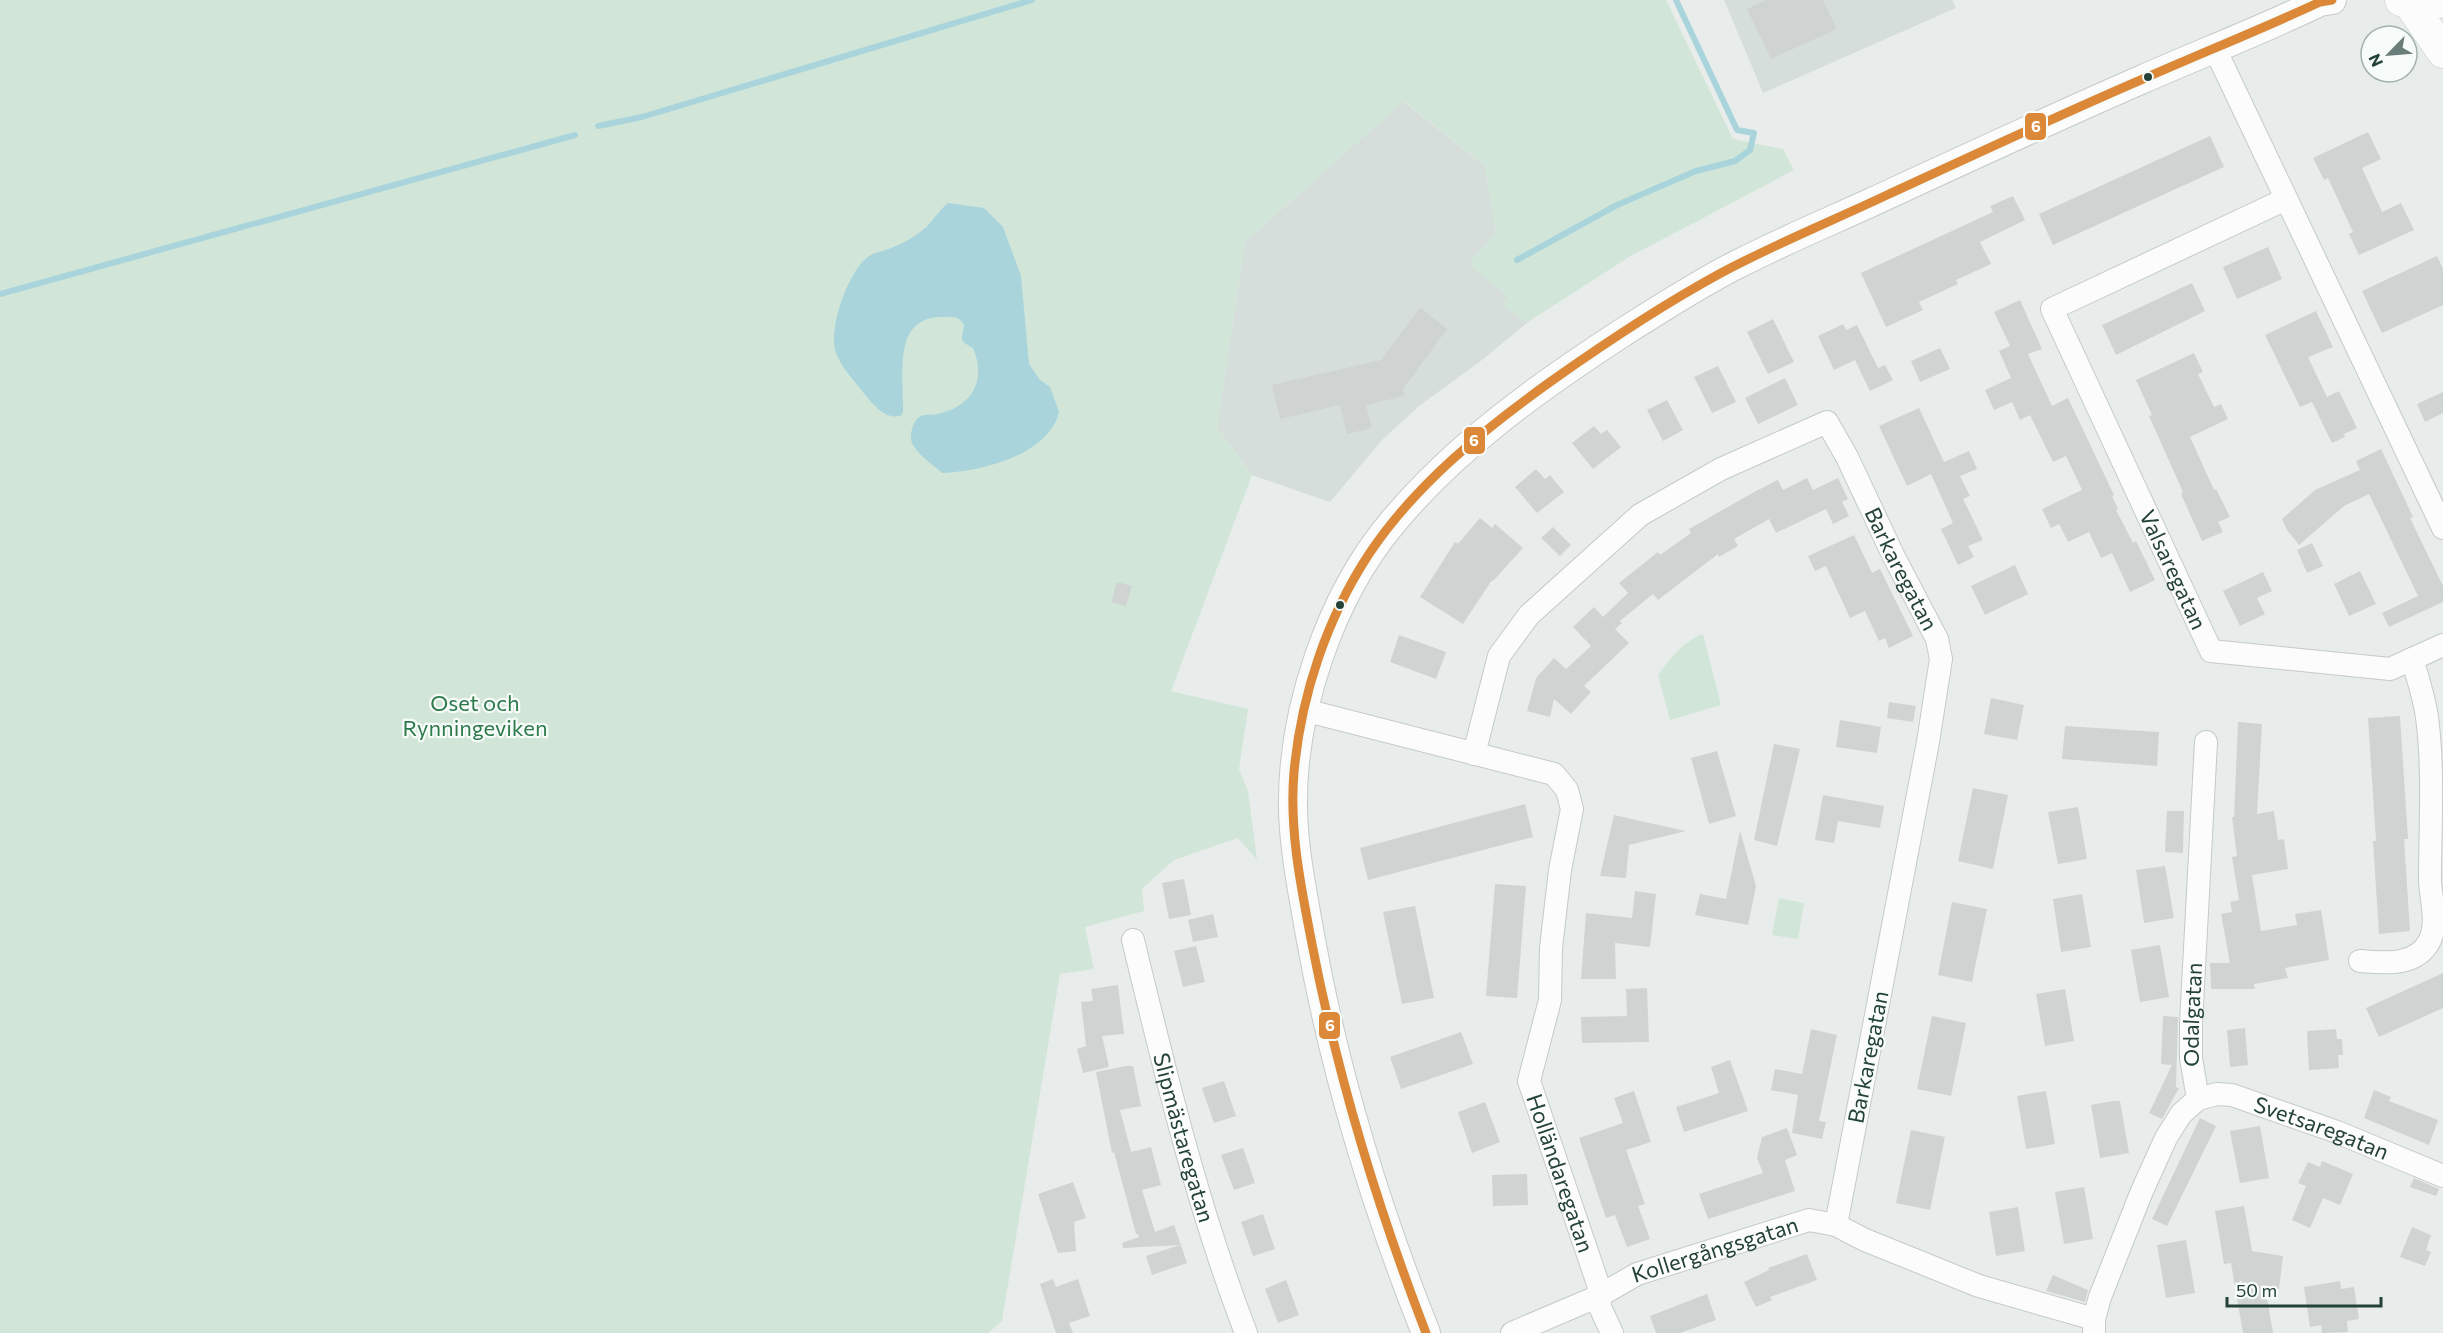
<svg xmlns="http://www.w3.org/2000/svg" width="2443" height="1333" font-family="Commissioner,sans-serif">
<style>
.built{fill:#d6dedb}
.green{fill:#d1e6d8}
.water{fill:#a9d4db}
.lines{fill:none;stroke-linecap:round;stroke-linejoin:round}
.stream{stroke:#a9d4db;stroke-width:6}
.building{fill:#cfd4d2}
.minor-casing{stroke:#c5cac8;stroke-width:24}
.tertiary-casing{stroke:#c5cac8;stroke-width:30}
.secondary-casing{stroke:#c3cbc8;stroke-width:33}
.minor{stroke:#fcfcfc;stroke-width:22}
.tertiary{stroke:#fcfcfc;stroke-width:28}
.secondary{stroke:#fcfcfc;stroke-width:32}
.bus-1-casing{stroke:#f7fbf9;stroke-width:14}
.bus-1{stroke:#dc8839;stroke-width:9}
.bus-dot{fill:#24423a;stroke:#f7fbf9;stroke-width:2}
.labels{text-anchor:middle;stroke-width:4.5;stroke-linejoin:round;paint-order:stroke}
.street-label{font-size:22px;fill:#24423a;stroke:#f7fbf9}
.park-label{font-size:22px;fill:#2d7a4b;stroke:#f7fbf9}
.line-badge{stroke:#f7fbf9;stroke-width:2}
.badge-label{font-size:16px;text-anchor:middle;font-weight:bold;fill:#fff}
</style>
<rect width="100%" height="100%" fill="#e8edeb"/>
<g class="built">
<path d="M1724,0H1952L1956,8L1763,93Z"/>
<path d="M1403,101L1485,166L1496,234L1509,296L1503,305L1528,322L1482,360L1419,406L1382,440L1330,502L1252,475L1217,428L1245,242Z"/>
</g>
<g class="green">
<path d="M0,0H1666L1733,139L1783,149L1794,170L1629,257L1528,322L1503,305L1508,296L1468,264L1496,234L1485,166L1404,101L1245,242L1217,428L1252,475L1171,691L1248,709L1239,769L1248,791L1257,860L1238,838L1174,860L1142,889L1144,911L1085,927L1094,969L1060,974L1002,1321L988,1333H0Z"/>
<path d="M1703,634L1721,705L1670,720L1658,675C1671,658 1682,642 1703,634Z"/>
<path d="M1779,898L1804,903L1798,939L1772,935Z"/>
</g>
<path class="water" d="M948,203L984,208L1003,227L1021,276L1029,364L1040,380L1050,387L1059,412C1049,455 980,472 942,473C933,465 917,454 912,443C909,436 913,421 919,417C925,413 931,416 937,414C972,407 987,380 973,348C956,339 963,340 964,324L958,318C892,308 903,364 903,410L902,415C886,422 871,402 862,391C853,379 841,367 836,353C827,330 849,269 869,256C876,252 884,251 891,248C902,244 914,237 923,230C933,222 938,211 948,203Z"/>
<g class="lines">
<g class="stream">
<path d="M598,126L642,117L1032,0"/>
<path d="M1517,260L1617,205L1696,171L1735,161L1750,150L1754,133L1737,130L1676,0"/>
<path d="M0,294L575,135"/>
</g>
</g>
<g class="building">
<path d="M1766,0H1823L1837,29L1771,59L1747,9Z"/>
<path d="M2368,132L2381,159L2362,168L2382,212L2401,203L2414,230L2359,255L2349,234L2353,232L2328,178L2324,180L2313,158Z"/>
<path d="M2210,136L2224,167L2053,245L2039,214Z"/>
<path d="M2013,196L2025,220L1980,242L1991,264L1956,280L1958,284L1919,302L1923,310L1886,327L1861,273L1993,212L1990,206Z"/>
<path d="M2268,247L2282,279L2237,299L2223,267Z"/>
<path d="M2437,256L2443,269V305L2382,333L2362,291Z"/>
<path d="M2192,283L2205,311L2116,355L2102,325Z"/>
<path d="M2020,300L2042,349L2028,354L2052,406L2068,398L2114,495L2112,496L2118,509L2116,510L2133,543L2136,541L2155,580L2130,592L2112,553L2101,558L2089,532L2068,542L2059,524L2051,528L2042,509L2082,490L2066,456L2053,462L2030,415L2020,420L2012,402L1994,410L1985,390L2011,378L1999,351L2010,346L1994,312Z"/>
<path d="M1420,308L1447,329L1403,389L1404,396L1366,405L1372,428L1347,434L1340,405L1280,419L1272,385L1381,360Z"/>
<path d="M2316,311L2333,347L2308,357L2327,397L2339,391L2357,428L2344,434L2345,437L2332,443L2312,402L2300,407L2265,335Z"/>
<path d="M1773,319L1794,362L1768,374L1747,332Z"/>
<path d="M1843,324L1846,330L1857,325L1878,368L1885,365L1893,380L1870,391L1855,360L1834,370L1818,336Z"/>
<path d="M1940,348L1950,369L1920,382L1911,361Z"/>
<path d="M2194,353L2203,372L2198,374L2214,407L2221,404L2228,419L2190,437L2214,490L2216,489L2230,517L2218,522L2223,532L2202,541L2181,494L2183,492L2149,416L2152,415L2136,380Z"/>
<path d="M1718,366L1736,402L1712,413L1694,377Z"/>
<path d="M1785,378L1798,405L1758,424L1745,398Z"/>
<path d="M2443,392V413L2425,422L2417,404Z"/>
<path d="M1667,400L1683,430L1663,441L1647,410Z"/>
<path d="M1919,408L1944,462L1969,451L1977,469L1960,476L1970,496L1963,499L1983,540L1968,546L1974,557L1958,565L1941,529L1953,523L1931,474L1907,486L1879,426Z"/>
<path d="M1594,426L1601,434L1607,430L1621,447L1593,469L1572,443Z"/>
<path d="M2381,449L2413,517L2410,518L2443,586V602L2389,627L2382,613L2418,596L2369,494L2344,506L2299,545L2287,530L2282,519L2315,490L2360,470L2356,461Z"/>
<path d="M1536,469L1545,479L1550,475L1564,492L1537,513L1515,487Z"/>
<path d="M1807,478L1813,490L1838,478L1848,499L1842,502L1849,516L1833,524L1826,509L1776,533L1769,519L1734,539L1738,546L1719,557L1718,554L1658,600L1653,594L1620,621L1622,623L1615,629L1629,643L1584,686L1591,692L1571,714L1554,699L1550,717L1527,711L1536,678L1554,658L1566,669L1591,646L1573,627L1594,607L1603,617L1628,593L1619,583L1658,552L1660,555L1691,533L1689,529L1756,491L1778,480L1783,490Z"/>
<path d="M1480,518L1492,528L1495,524L1523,548L1493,581L1492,580L1463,624L1420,597L1455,542L1458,544Z"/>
<path d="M1553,527L1571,545L1560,556L1541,538Z"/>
<path d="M1854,535L1872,573L1880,569L1913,636L1889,648L1885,638L1879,641L1865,611L1850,618L1826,566L1815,571L1808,556Z"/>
<path d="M2312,543L2323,566L2307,573L2297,550Z"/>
<path d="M2015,565L2028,594L1985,615L1971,586Z"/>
<path d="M2360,571L2376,604L2349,616L2334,584Z"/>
<path d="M2263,572L2272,591L2257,598L2265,614L2240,626L2223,591Z"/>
<path d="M1117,582L1132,586L1126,606L1111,602Z"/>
<path d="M1399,635L1446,652L1436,679L1390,662Z"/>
<path d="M1991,698L2024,705L2017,740L1984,734Z"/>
<path d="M1889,702L1916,706L1913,722L1887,718Z"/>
<path d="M2400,716L2408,839H2404L2410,931L2379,934L2373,841H2376L2368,718Z"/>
<path d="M1840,720L1881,727L1877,753L1836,747Z"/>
<path d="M2238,722L2262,724L2257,814L2274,811L2278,840L2284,839L2288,869L2252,875L2261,931L2297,925L2295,914L2321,910L2329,960L2285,968L2288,978L2254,984L2255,989H2211L2210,963H2230L2221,914L2232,912L2230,902L2239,900L2232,857L2237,856L2232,817H2234Z"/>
<path d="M2065,726L2159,732L2157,766L2062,759Z"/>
<path d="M1774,744L1800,749L1777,846L1754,840Z"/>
<path d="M1717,751L1736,816L1709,824L1691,758Z"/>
<path d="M1973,788L2008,795L1993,869L1958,861Z"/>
<path d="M1823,795L1884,806L1880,828L1838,821L1834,843L1815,840Z"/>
<path d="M1525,804L1533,837L1368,880L1360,848Z"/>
<path d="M2078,807L2087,859L2058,864L2048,812Z"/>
<path d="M2167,811H2184L2183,853L2165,852Z"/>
<path d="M1614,815L1645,822L1686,831L1629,845L1626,878L1600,876Z"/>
<path d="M1740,831L1756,886L1748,925L1695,915L1700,894L1726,899Z"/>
<path d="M2165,866L2174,918L2144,923L2136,870Z"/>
<path d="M1184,879L1191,915L1169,919L1162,883Z"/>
<path d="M1495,884L1526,886L1517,998L1486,996Z"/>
<path d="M1635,891L1656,894L1650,947L1615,943L1616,979H1581L1586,913L1632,918Z"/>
<path d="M2082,894L2091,947L2061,952L2053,899Z"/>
<path d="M1952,902L1987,909L1972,982L1938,975Z"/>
<path d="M1415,906L1434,998L1402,1004L1383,912Z"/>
<path d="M1213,914L1218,937L1193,942L1188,920Z"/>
<path d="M2160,945L2169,997L2140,1002L2131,950Z"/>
<path d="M1196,946L1205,982L1183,987L1174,951Z"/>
<path d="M2443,973V1008L2379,1037L2366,1008Z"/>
<path d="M1118,985L1124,1034L1102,1036L1109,1067L1083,1073L1077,1049L1086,1046L1081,1002L1093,1001L1091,989Z"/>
<path d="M1647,988L1649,1042L1582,1043L1581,1017L1627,1016L1626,989Z"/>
<path d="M2065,989L2074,1041L2045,1046L2036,994Z"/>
<path d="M1932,1016L1966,1023L1951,1096L1917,1089Z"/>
<path d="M2163,1016L2178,1017L2176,1087L2179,1088L2162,1119L2149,1113L2172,1065L2161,1064Z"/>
<path d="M2245,1028L2248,1065L2230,1067L2227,1030Z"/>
<path d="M1811,1029L1837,1035L1819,1121L1826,1122L1822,1139L1792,1133L1798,1095L1771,1090L1775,1069L1802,1074Z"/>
<path d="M2336,1029L2337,1039H2342L2343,1055H2338L2339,1068L2309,1070L2307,1031Z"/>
<path d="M1461,1032L1473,1064L1401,1089L1390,1057Z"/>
<path d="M1730,1060L1748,1111L1684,1132L1676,1107L1719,1093L1711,1067Z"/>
<path d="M1126,1066H1133L1141,1106L1120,1110L1131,1152L1151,1147L1161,1185L1142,1190L1155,1232L1174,1225L1187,1263L1152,1275L1146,1256L1180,1245L1123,1248L1122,1243L1139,1237L1138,1234H1136L1114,1152L1112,1153L1096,1072Z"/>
<path d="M1224,1081L1236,1116L1214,1123L1202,1088Z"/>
<path d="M2374,1090L2391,1097L2389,1101L2438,1120L2429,1145L2364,1118Z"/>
<path d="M1634,1091L1651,1142L1626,1150L1645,1204L1638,1206L1650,1239L1627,1247L1615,1215L1606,1218L1579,1138L1623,1123L1614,1098Z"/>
<path d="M2046,1091L2055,1144L2026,1149L2017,1096Z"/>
<path d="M2113,1101H2120L2129,1153L2100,1158L2091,1105Z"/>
<path d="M1485,1102L1500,1142L1472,1153L1458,1112Z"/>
<path d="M2200,1118L2216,1126L2167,1226L2152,1219Z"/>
<path d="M2260,1126L2269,1178L2240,1183L2230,1131Z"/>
<path d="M1787,1128L1797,1155L1785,1160L1795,1191L1708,1219L1699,1194L1763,1173L1757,1158L1762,1137Z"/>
<path d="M1911,1130L1945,1137L1930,1210L1896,1203Z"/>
<path d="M1243,1148L1255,1183L1234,1190L1221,1155Z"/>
<path d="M2322,1161L2353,1174L2340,1205L2323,1198L2310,1228L2292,1220L2306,1186L2298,1183L2308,1162L2320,1167Z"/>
<path d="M1527,1174L1528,1205L1493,1206L1492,1175Z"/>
<path d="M2414,1178L2439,1189L2436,1196L2410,1187Z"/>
<path d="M1073,1182L1086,1218L1074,1222L1076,1251L1058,1253L1038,1194Z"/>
<path d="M2084,1187L2093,1239L2064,1244L2055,1192Z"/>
<path d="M2244,1206L2252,1251L2283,1256L2279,1289L2266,1292L2273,1333H2243L2231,1263L2224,1264L2215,1211Z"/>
<path d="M2018,1207L2025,1251L1996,1256L1989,1212Z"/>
<path d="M1263,1214L1275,1249L1253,1256L1241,1222Z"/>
<path d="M2412,1227L2431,1235L2426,1250L2431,1252L2425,1266L2400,1257Z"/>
<path d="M2186,1240L2195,1293L2166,1298L2157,1245Z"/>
<path d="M1807,1254L1817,1280L1770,1297L1772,1300L1756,1307L1744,1282L1769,1270L1768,1268Z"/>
<path d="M2053,1275L2088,1290L2085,1302L2046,1291Z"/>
<path d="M1053,1279L1056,1287L1078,1279L1090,1316L1069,1323L1073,1333H1056L1040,1284Z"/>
<path d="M1286,1280L1299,1315L1278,1323L1265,1289Z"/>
<path d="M2340,1281L2341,1289L2354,1287L2359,1319L2347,1321L2348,1332L2322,1333L2321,1325L2310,1327L2304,1287Z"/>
<path d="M1707,1294L1716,1320L1680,1333H1656L1650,1316Z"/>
</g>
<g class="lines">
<defs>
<g id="minor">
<path d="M2215,49L2443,528"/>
<path id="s1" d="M2286,199L2052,309L2211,651L2390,669L2443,645"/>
<path id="s2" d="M1304,710L1554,774L1567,790L1572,809L1560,870L1551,948L1550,1000L1529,1081L1598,1284L1600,1307L1612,1333"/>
<path id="s3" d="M1474,754L1499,656L1529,615L1640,515L1721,469L1827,422L1847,457L1894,557L1937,639L1941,659L1928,742L1836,1225"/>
<path id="s4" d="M1133,940C1165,1072 1197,1206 1246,1333"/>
<path d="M2360,961C2384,963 2417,967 2430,940C2438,922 2431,900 2430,881C2430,827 2434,771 2427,717C2424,697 2418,678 2412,659"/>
<path id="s5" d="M2198,1099L2217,1094L2232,1095L2337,1132L2443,1176"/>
<path id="s6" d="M1512,1333L1599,1296L1637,1274L1809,1220L1836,1225L1865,1240L1979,1286L2094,1319"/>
<path id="s7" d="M2094,1333V1319L2100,1297L2142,1191L2166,1138L2181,1114L2198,1099L2191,1058V1024L2206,742"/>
</g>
<path id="tertiary" d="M1426,1333C1375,1205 1334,1070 1310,935C1303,894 1294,852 1293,810C1291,713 1330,597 1392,523C1456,446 1539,387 1622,333C1660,309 1698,284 1738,264C1781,242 1826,223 1870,203C1961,161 2051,119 2143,79C2202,53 2262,30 2320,2L2332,0"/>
<g id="secondary">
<path d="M2401,0L2419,6L2443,1"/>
<path d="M2410,4L2443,52"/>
</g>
</defs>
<use href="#minor" class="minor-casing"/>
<use href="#tertiary" class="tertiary-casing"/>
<use href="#secondary" class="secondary-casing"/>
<use href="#minor" class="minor"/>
<use href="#tertiary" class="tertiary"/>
<use href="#secondary" class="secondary"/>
<defs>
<path id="bus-1" d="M1426,1333C1377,1206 1338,1078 1312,944C1301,887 1289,830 1294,772C1301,695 1327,618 1369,554C1415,485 1483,430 1550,382C1605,343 1662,305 1721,273C1775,244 1832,221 1887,195C1972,156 2057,116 2143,79C2202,53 2262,29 2320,2L2332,0"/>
</defs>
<use href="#bus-1" class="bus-1-casing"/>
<use href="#bus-1" class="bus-1"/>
</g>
<g class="bus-dot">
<circle cx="2148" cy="77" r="5"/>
<circle cx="1340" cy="605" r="5"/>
</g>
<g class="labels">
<g class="street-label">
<text dy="8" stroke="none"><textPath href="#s3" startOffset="675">Barkaregatan</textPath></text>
<text dy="8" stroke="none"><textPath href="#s1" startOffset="546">Valsaregatan</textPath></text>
<text dy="8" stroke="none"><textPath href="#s7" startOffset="345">Odalgatan</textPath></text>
<text transform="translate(1868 1057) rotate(-79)" y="8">Barkaregatan</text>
<text dy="8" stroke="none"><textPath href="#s5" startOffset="130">Svetsaregatan</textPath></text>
<text dy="8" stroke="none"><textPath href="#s4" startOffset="204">Slipmästaregatan</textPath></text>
<text dy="8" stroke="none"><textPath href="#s2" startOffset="672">Holländaregatan</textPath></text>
<text dy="8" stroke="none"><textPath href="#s6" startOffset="220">Kollergångsgatan</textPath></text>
</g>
<g class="park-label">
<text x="475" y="711">Oset och<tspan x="475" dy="25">Rynningeviken</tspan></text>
</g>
</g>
<g class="line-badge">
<rect x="2024" y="112" width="23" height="29" rx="6" fill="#dc8839"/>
<rect x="1463" y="426" width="23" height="29" rx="6" fill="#dc8839"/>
<rect x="1318" y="1011" width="23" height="29" rx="6" fill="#dc8839"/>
</g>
<g class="badge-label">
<text x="2036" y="132">6</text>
<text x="1474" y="446">6</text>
<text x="1330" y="1031">6</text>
</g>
<g transform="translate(2389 54) rotate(245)"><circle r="28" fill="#f7fbf9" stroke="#a3b1ad" stroke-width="1.5"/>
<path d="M0-4.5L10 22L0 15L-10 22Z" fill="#697e78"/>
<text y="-9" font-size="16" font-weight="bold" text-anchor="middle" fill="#24423a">N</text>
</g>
<path d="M2227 1297v9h154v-9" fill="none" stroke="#24423a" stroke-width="3"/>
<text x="2236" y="1297" font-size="18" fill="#24423a" stroke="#f7fbf9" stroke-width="4.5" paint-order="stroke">50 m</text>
</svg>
